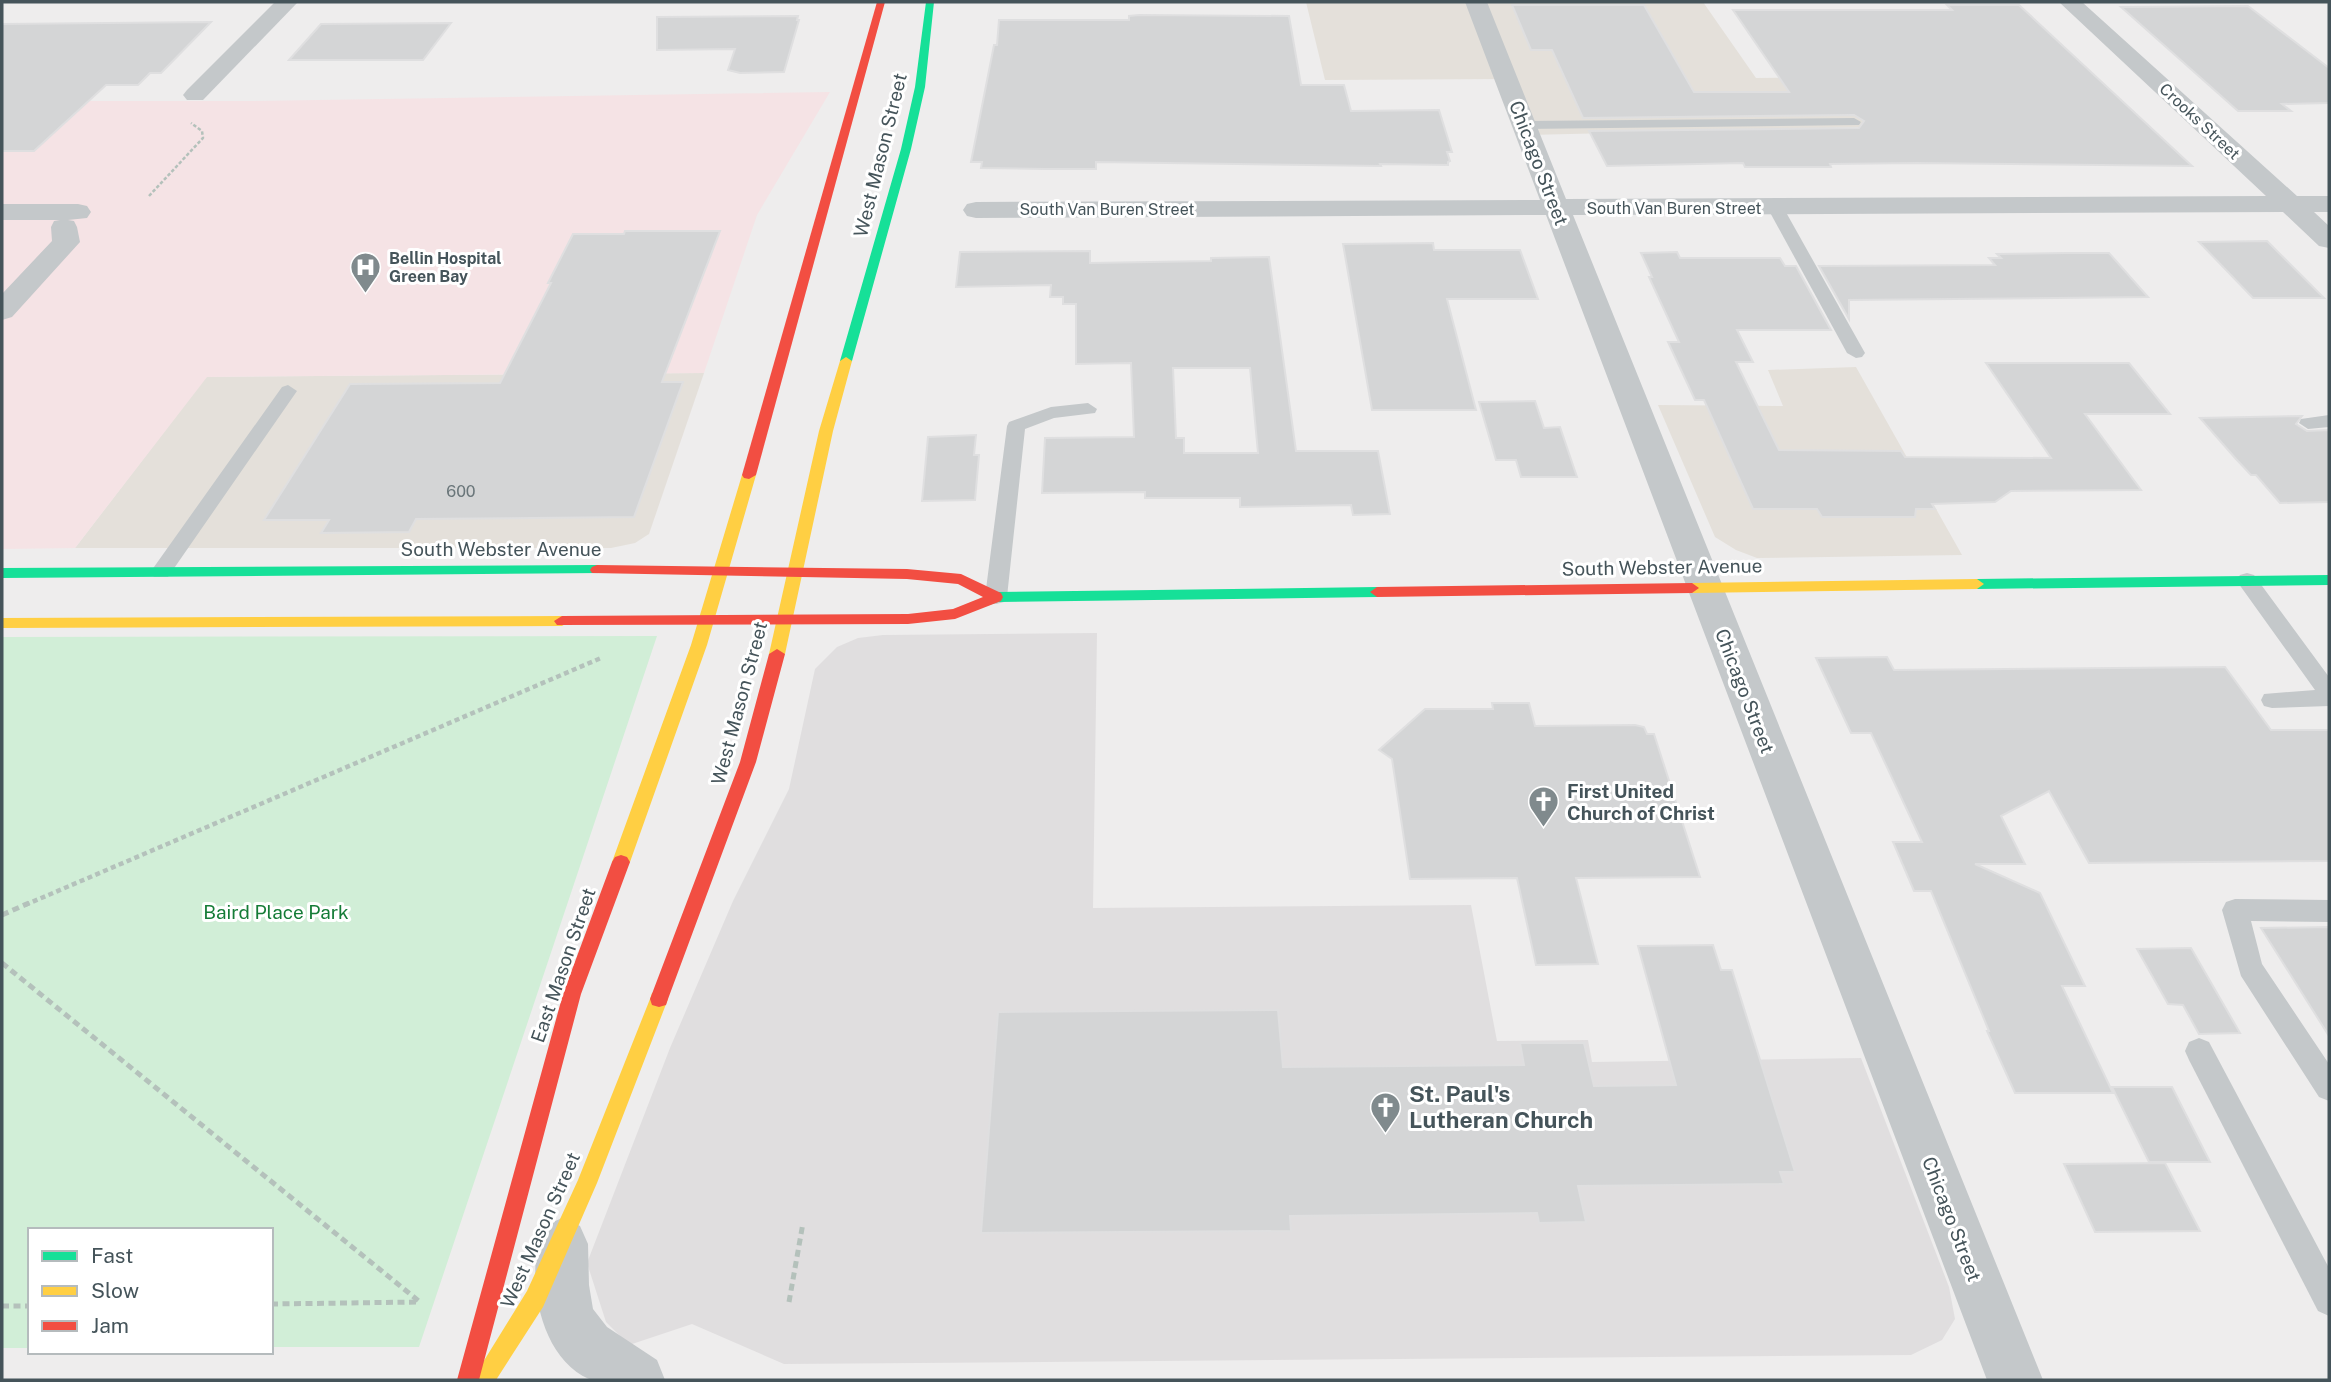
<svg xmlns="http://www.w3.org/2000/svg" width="2331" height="1382" font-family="'Public Sans',sans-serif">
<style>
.commercial{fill:#e4e0da}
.education{fill:#e0dedf}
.medical{fill:#f5e3e5}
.green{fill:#d1eed7}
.building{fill:#d4d5d6;stroke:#dfdfe0;stroke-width:2;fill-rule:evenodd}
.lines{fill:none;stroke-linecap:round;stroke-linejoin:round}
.path-far2{stroke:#b4c1bb;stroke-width:2.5;stroke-dasharray:3.5 2;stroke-linecap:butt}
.path-far1{stroke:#b4c1bb;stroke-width:4.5;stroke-dasharray:5 3.5;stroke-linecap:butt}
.path{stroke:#b4c1bb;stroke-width:5;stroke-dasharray:7 4.5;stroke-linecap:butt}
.lane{fill:#c4c8ca;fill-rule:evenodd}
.street{fill:#c4c8ca;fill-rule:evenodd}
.fast{fill:#16e098;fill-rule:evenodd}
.slow{fill:#ffcf43;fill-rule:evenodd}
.jam{fill:#f24e42;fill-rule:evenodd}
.labels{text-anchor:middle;stroke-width:6;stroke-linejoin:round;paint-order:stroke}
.far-street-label{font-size:16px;fill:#45545a;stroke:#fff}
.far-poi-label{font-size:16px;font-weight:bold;fill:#45545a;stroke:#fff;text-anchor:start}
.number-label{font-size:16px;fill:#6a767a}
.street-label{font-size:19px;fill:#45545a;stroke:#fff}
.poi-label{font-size:19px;font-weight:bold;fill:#45545a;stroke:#fff;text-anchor:start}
.park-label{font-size:19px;fill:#157c37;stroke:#fff}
.near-poi-label{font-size:23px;font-weight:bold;fill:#45545a;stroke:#fff;text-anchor:start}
</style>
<rect width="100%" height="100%" fill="#eeeded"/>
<g class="commercial">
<path d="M1306,2H1703L1756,78L1830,77L1868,127L1528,135L1506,79L1325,80Z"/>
<path d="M1856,367L1962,555L1757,558L1736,550L1715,537L1658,405L1783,406L1768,370Z"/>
<path d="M704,373L649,534L635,543L611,548H75L206,377Z"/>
</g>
<path class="education" d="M1097,633L1093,908L1471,905L1497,1041L1588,1040L1592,1062L1861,1058L1949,1287L1955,1319L1942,1340L1911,1355L784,1364L692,1324L629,1345L606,1322L587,1263L670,1048L733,901L789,789L815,669L837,647L858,638L883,635Z"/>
<path class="medical" d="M830,92L757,215L704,373L207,377L75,548L2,549V101H248Z"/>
<path class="green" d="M657,636L419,1347H271V1230H30V1348H2V637Z"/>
<g class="building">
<path d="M1512,5H1644L1694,92H1789L1733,10H1952L1947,5H2019L2192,166L1917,163L1830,164L1831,167H1745L1743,163L1607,166L1589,131L1859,128L1864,121L1854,115L1583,118L1552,50H1531Z"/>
<path d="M2248,6L2329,68V103L2282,104L2291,111H2238L2121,7Z"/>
<path d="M1139,15L1289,16L1301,85H1344L1351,111L1439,110L1452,152H1447L1450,161L1448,162V165L1380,164L1381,166L1096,162V169H1045L981,168L982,162H971L994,45H997L999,20H1129V16Z"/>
<path d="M798,16L797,20H799L784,72L740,73L728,70L735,49L657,50V17Z"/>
<path d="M211,22L161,73H150L138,85H106L34,151H2V24Z"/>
<path d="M451,23L423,60H289L321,24Z"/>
<path d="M625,231H720L662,382H683L634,517L416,519L409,532L321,533L329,520H264L350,384L500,383L551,283H548L573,234H624Z"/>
<path d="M2267,241L2324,298H2253L2199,242Z"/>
<path d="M1433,243L1434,250H1520L1538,299H1447L1476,410H1372L1343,244Z"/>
<path d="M1090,251V263L1211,261V258L1269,257L1296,451H1378L1390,514L1353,515L1351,505L1240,507V498H1145V492L1042,493L1045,438L1134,437L1131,363L1076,364V304H1063V297H1050L1051,285L956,287L960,252ZM1173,368H1250L1258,453H1184V438H1176Z"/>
<path d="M1677,252L1680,258H1780L1785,266H1796L1831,330H1737L1753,362H1736L1779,450L1901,451L1905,457L2051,458L1986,363H2129L2170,414H2085L2141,490L2011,491L1995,502L1932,504L1935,509H1916L1915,517H1822L1817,509H1753L1704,400H1695L1668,342H1679L1649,277H1652L1641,253Z"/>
<path d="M2066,253H2109L2148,297L1849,300V319L1819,266L1995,265L1989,258H2001L1997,254Z"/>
<path d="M1535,401L1544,428L1560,427L1577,477H1521L1516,460H1496L1479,402Z"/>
<path d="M2302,416L2296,424L2307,431L2329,430V502L2280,503L2256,475H2251L2236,459L2200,418Z"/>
<path d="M976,435L974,455H979L975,500L922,501L928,437Z"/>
<path d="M1887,657L1894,670L2225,667L2271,730H2329V861L2089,863L2049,791L2001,816L2025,864H1975L2040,893L2085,986H2062L2113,1093H2015L1987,1031H1989L1931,891H1914L1893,842H1922L1871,733H1851L1816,658Z"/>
<path d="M1492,703H1529L1535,726L1635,725L1644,727L1647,734H1654L1700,877L1576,878L1598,964L1536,965L1517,878L1410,879L1392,759L1379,750L1425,709H1493Z"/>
<path d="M2329,927V1036L2261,928Z"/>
<path d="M1713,945L1721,970H1732L1795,1172H1780L1784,1184L1578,1186L1586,1222L1539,1223L1537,1213L1290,1216L1291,1231L981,1233L998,1012L1278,1010L1283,1067L1524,1065L1520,1043H1584L1594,1086L1676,1085L1638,946Z"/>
<path d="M2191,948L2240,1033L2199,1034L2183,1005L2168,1004L2137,949Z"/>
<path d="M2112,1087H2172L2210,1162H2149Z"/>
<path d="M2165,1163L2200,1231L2095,1232L2064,1164Z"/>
</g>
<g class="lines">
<path class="path-far2" d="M149,196L203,138L202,131L191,123"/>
<path class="path-far1" d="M25,905L601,658"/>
<g class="path">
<path d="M2,915L29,903"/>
<path d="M2,963L420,1302"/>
<path d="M789,1302L803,1223"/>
<path d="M271,1304L420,1302"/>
<path d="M2,1306H30"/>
</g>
<g class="lane">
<path d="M1854,118L1861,122L1859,125L1524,129L1517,125L1524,121Z"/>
<path d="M1775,202L1783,207L1865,353L1862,357L1856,358L1847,353L1767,207Z"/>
<path d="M288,385L297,391L168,577H154L150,572L154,567L282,387Z"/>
<path d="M1088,403L1097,409L1095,413L1054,418L1025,429L1007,597L1004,602L996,604L988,602L985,597L1007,426L1009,422L1051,407Z"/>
<path d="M2329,415V427L2308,429L2299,423L2301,419Z"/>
<path d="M2247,573L2254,575L2329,677V706L2272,708L2264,706L2261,700L2264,694L2315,690L2236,580L2240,575Z"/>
<path d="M2235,899L2329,900V922L2251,921L2262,964L2329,1064V1101L2319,1097L2241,976L2222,910L2226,902Z"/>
<path d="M2199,1038L2209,1042L2329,1268V1316L2318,1311L2189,1060L2185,1051L2189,1042Z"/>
</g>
<g class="street">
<path d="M275,2H298L203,100H187L183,95L187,90Z"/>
<path d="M1465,2H1487L1566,199L2266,196L2059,2H2082L2297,196H2329V212H2314L2329,226V248L2319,246L2283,212L1573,215L2043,1380H1987L1546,215L976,218L967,216L963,210L967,204L976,202L1540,200Z"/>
<path d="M2,204H78L87,206L91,212L87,218L68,220L74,221L77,227L80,242L12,317L2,320V294L52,241L51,227L54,221L60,220H2Z"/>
<path d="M562,1218L580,1226L588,1244L589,1285L593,1309L607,1327L657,1360L665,1380C648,1380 601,1382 589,1379C538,1357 524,1271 544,1226Z"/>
</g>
<g class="fast">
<path d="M926,2H934L925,87L911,149L852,361L846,365L840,361L901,149L915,87Z"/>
<path d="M597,565L602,567L604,570L602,573L2,578V568Z"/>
<path d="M2329,575V585L1977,589L1970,584L1977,579Z"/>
<path d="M1377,587L1384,592L1377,597L998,602L989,605L982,600L984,596L996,592Z"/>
</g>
<g class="slow">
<path d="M846,357L852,361L833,431L785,654L777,659L769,654L819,431L840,361Z"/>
<path d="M749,471L756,475L707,645L630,862L627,867L621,869L615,867L612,862L691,645L742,475Z"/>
<path d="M1977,579L1984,584L1977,589L1692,593L1685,588L1692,583Z"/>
<path d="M562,616L570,621L562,626L2,628V618Z"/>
<path d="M659,991L666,993L668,999L597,1183L543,1307L496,1380H472L527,1291L578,1180L650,999L652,993Z"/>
</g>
<g class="jam">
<path d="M877,2H885L756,475L749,479L744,478L742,475Z"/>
<path d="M597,565L907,569L961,574L1001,593L1003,597L1001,601L955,619L908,624L557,625L554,621L562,616L908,614L953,609L983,597L958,584L907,579L592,573L590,570L592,567Z"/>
<path d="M1692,583L1699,588L1692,593L1377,597L1370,592L1377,587Z"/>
<path d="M777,649L785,654L756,762L668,999L666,1005L659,1007L652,1005L650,999L740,762L769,654Z"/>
<path d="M621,855L627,857L630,862L581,994L479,1380H457L563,994L612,862L615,857Z"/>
</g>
</g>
<defs>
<symbol id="hospital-pin" viewBox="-11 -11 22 30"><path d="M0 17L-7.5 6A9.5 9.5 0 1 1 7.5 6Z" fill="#808a8d" stroke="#fff"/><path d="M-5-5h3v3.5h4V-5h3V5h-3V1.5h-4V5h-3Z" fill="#fff"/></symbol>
<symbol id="church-pin" viewBox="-11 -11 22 30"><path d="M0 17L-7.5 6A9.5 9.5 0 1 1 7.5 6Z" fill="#808a8d" stroke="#fff"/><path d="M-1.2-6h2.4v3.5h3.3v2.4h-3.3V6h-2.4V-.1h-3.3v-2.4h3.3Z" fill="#fff"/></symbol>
</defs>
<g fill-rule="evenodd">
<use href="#hospital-pin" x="348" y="250" width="35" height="47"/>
<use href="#church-pin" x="1526" y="784" width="35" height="47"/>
<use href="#church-pin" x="1368" y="1090" width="35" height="47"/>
</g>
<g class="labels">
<g class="far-street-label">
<text transform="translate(2200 121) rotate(43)" y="6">Crooks Street</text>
<text x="1674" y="214">South Van Buren Street</text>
<text x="1107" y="215">South Van Buren Street</text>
</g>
<g class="far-poi-label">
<text x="389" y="264">Bellin Hospital<tspan x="389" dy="18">Green Bay</tspan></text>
</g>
<g class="number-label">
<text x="461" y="497">600</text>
</g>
<g class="street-label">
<text transform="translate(880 155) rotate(-76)" y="7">West Mason Street</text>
<text transform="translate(1539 163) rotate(69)" y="7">Chicago Street</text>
<text x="501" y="556">South Webster Avenue</text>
<text transform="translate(1662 567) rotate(-1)" y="7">South Webster Avenue</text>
<text transform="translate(1745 691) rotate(69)" y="7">Chicago Street</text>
<text transform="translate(739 703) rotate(-75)" y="7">West Mason Street</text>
<text transform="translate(563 965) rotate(-71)" y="7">East Mason Street</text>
<text transform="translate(1952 1219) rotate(69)" y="7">Chicago Street</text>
<text transform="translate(540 1230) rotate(-66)" y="7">West Mason Street</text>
</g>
<g class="poi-label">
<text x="1567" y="798">First United<tspan x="1567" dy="22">Church of Christ</tspan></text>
</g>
<g class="park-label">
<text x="276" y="919">Baird Place Park</text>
</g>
<g class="near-poi-label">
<text x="1409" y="1102">St. Paul's<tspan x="1409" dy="26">Lutheran Church</tspan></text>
</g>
</g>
<rect width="2331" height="1382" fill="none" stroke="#45545a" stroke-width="7"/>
<rect x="28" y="1228" width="245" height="126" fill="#ffffff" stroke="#b5bbbd" stroke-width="2"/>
<rect x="42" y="1251" width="35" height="10" fill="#16e098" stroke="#b5bbbd" stroke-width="2"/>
<text x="91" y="1263" font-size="21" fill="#45545a">Fast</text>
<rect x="42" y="1286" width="35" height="10" fill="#ffcf43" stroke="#b5bbbd" stroke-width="2"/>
<text x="91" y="1298" font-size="21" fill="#45545a">Slow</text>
<rect x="42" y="1321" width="35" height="10" fill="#f24e42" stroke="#b5bbbd" stroke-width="2"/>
<text x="91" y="1333" font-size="21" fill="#45545a">Jam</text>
</svg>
